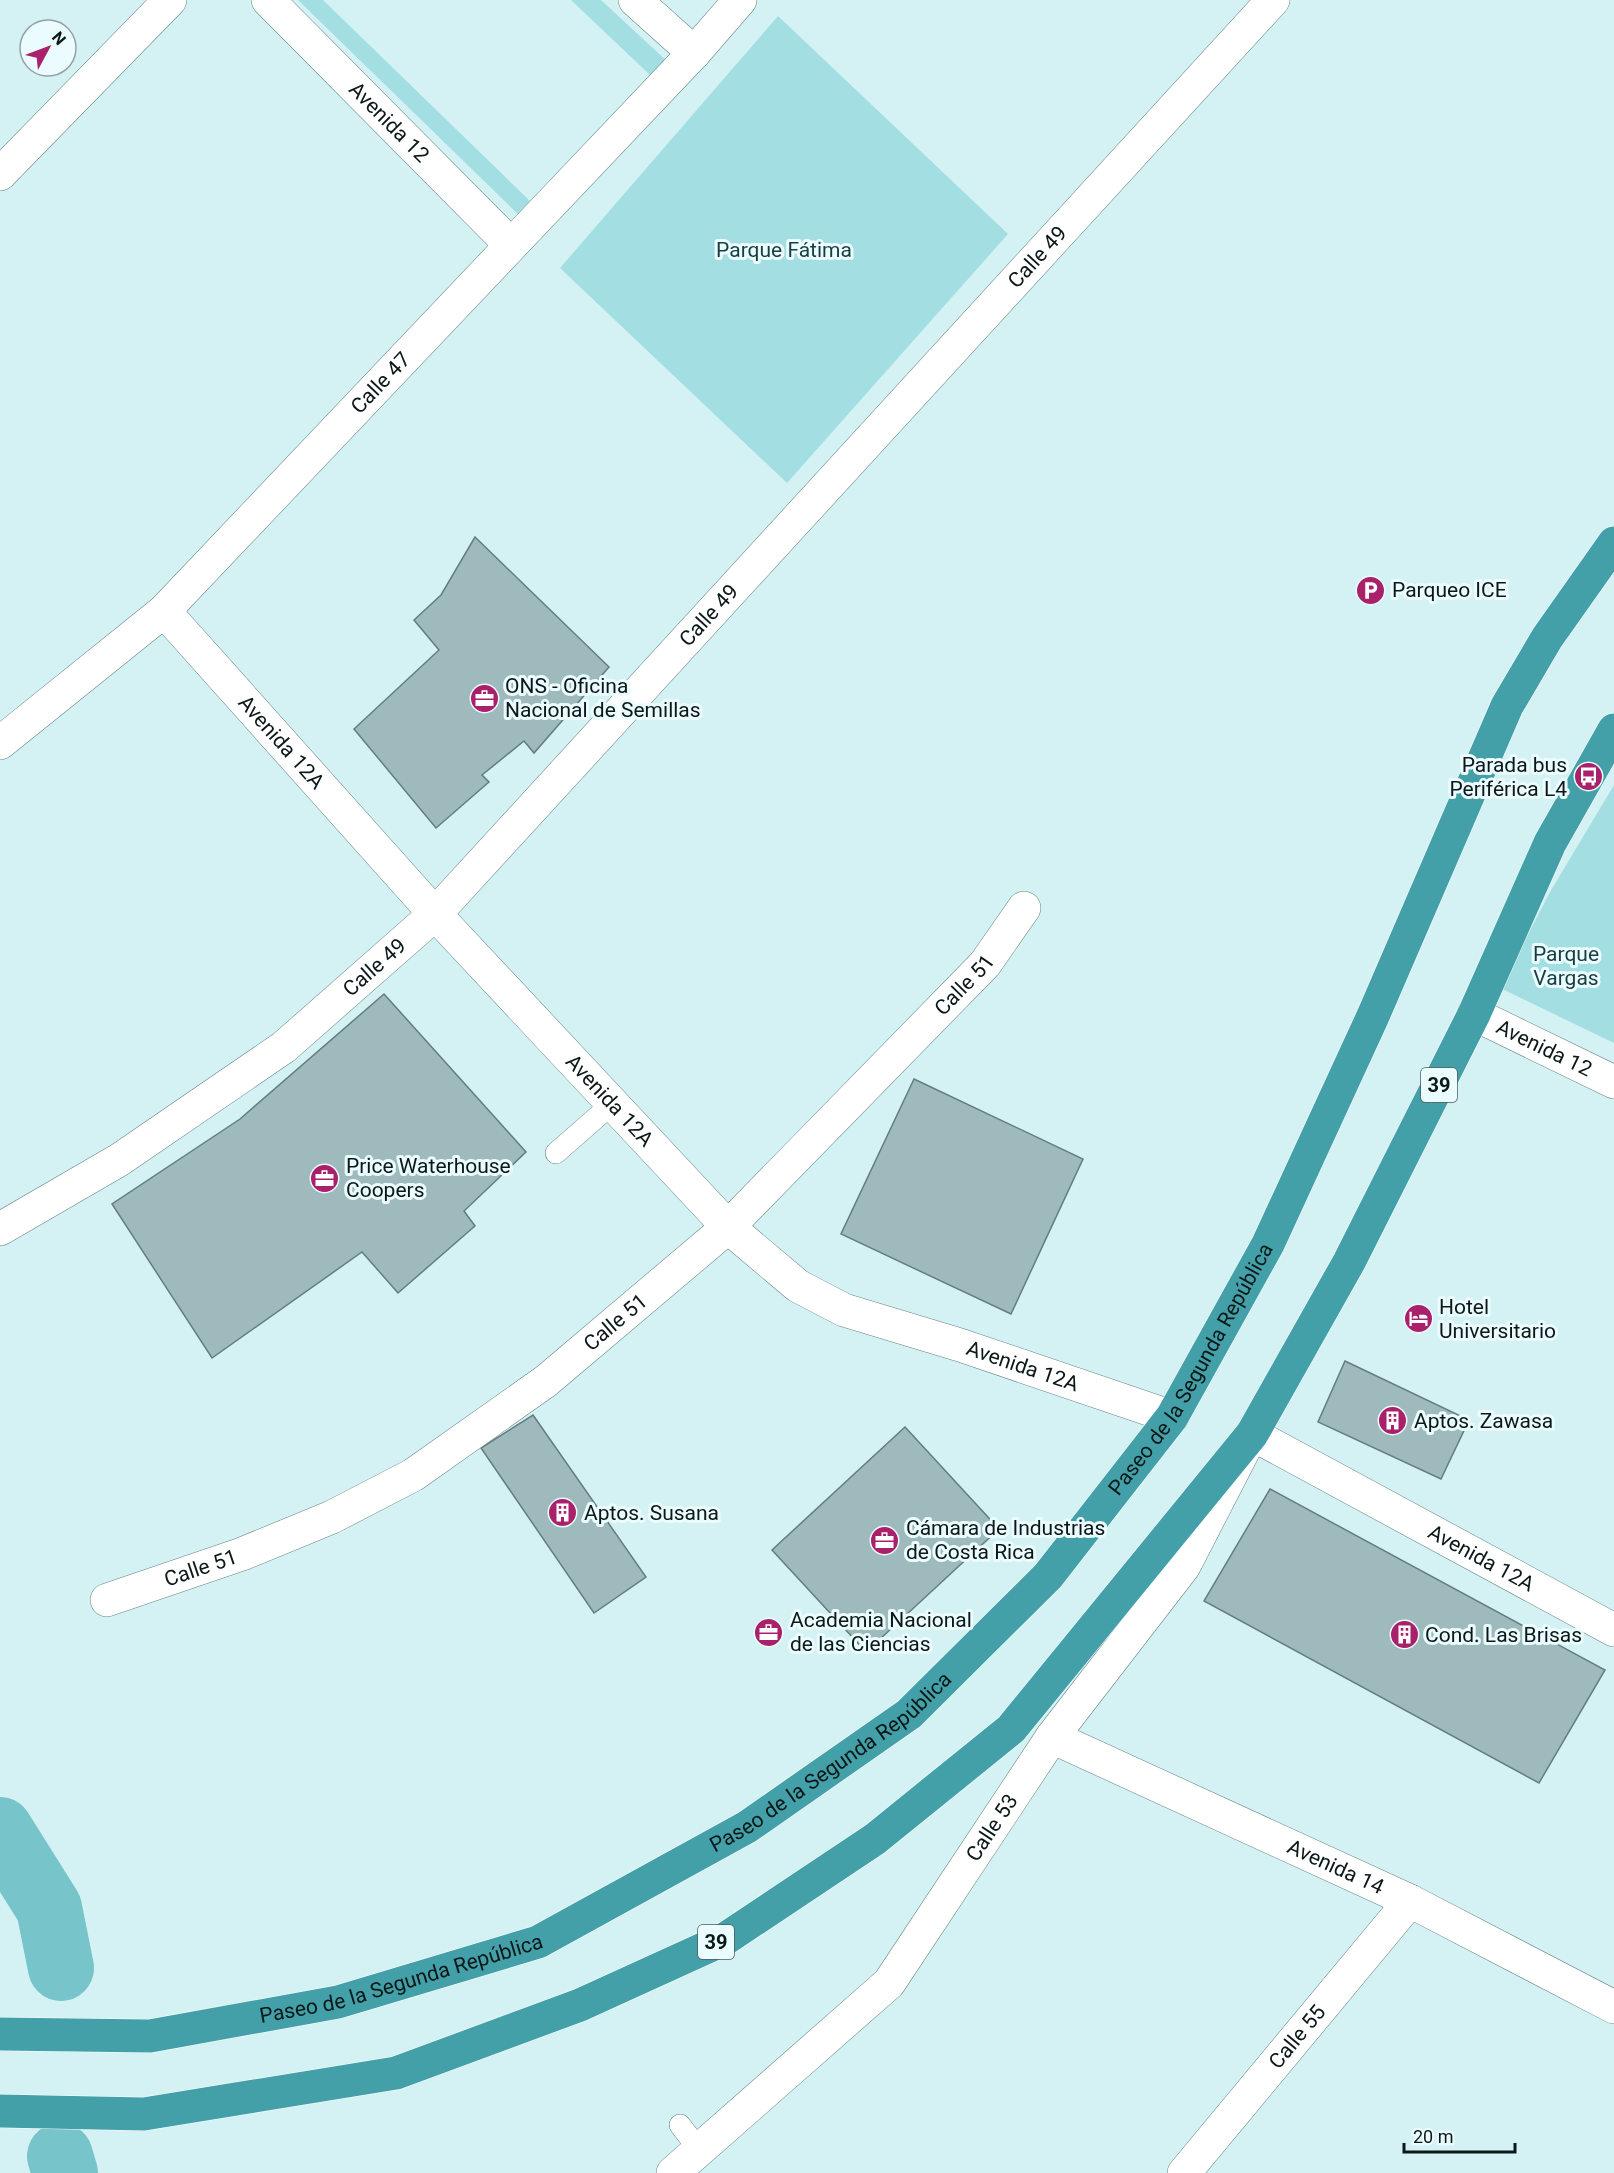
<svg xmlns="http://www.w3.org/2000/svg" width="1614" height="2173" font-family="Roboto,sans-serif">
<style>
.green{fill:#a3dee3}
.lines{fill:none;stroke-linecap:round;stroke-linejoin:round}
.river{stroke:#78c4cb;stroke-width:66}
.building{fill:#9ebabd;stroke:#637d80;stroke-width:1.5}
.lane-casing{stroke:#688385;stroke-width:22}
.street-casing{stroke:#688385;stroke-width:34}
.highway-casing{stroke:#fff;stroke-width:34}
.lane{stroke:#fff;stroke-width:21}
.street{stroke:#fff;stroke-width:33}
.highway{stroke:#44a0a8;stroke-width:33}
.labels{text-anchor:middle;stroke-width:6;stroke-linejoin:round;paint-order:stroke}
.shield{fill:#ebfcfe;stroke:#4f5c5d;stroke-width:1.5}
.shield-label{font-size:20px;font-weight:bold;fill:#0c1718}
.street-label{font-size:21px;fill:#0c1718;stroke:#ebfcfe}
.park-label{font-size:21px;fill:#183d40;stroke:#ebfcfe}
.poi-label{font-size:21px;fill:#0c1718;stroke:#ebfcfe;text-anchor:start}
</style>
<rect width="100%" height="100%" fill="#d4f2f4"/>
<g class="green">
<path d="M298,0H323L530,201L650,75L571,0H601L668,62L522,218Z"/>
<path d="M778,16L1008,234L787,483L560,268Z"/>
<path d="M1614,785V1043L1500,988L1550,892Z"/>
</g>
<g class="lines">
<g class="river">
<path d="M0,1830L49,1908L61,1968"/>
<path d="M60,2156L65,2173"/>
</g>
</g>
<g class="building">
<path d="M475,537L609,667L534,753L524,741L482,775L489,782L436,828L354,729L439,650L414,620L441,595Z"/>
<path d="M384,994L526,1152L464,1211L475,1226L398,1293L362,1252L212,1358L112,1204L240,1119Z"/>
<path d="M914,1079L1083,1159L1011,1314L841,1234Z"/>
<path d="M1345,1361L1469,1420L1441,1479L1318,1422Z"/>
<path d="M533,1415L646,1577L594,1613L481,1448Z"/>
<path d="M905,1427L999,1529L866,1652L772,1550Z"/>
<path d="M1270,1489L1605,1670L1539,1783L1204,1601Z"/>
</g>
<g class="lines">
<defs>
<g id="lane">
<path d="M556,1153L613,1103"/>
<path d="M680,2125L700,2151"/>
</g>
<g id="street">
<path id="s1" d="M268,0L511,245"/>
<path d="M635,0L694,53"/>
<path d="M0,174L170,0"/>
<path id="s2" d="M164,611L435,914L728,1227L798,1286L844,1310L960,1345L1172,1417"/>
<path id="s3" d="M0,743L164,611L694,53L740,0"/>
<path id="s4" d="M1474,1014L1614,1082"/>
<path id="s5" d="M0,1229L119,1160L284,1047L435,914L1273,0"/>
<path id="s6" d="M107,1600L242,1554L332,1517L413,1475L546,1381L728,1227L985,964L1024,908"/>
<path id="s7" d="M1052,1737L1410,1901L1614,2007"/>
<path id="s8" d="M673,2173L889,1983L1052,1737L1184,1566L1252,1434L1614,1630"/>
<path id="s9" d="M1184,2173L1410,1901"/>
</g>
<g id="highway">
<path id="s10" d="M0,2034L150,2036L338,2002L538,1942L747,1827L909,1714L1048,1576L1172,1417L1268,1244L1373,1016L1507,706L1547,638L1614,543"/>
<path d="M0,2111L144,2114L396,2073L580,2005L725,1939L875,1839L1011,1729L1252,1434L1349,1262L1474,1014L1550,843L1614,730"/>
</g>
</defs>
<use href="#lane" class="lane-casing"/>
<use href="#street" class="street-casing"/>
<use href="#highway" class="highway-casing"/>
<use href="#lane" class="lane"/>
<use href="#street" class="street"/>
<use href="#highway" class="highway"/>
</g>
<defs>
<symbol id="parking-disc" viewBox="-11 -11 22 22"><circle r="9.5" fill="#a8216a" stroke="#ebfcfe"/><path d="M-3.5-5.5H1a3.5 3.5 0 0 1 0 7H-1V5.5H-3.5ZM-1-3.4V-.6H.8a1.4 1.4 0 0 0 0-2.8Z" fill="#fff"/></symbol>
<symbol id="office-disc" viewBox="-11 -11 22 22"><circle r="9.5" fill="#a8216a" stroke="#ebfcfe"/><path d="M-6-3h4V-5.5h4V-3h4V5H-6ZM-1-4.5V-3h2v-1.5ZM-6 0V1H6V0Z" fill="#fff"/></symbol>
<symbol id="bus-disc" viewBox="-11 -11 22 22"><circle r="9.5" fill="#a8216a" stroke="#ebfcfe"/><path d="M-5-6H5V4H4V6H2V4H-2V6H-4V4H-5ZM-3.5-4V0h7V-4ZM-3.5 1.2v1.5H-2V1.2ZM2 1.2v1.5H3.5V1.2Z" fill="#fff"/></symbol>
<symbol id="hotel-disc" viewBox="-11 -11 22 22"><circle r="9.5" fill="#a8216a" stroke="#ebfcfe"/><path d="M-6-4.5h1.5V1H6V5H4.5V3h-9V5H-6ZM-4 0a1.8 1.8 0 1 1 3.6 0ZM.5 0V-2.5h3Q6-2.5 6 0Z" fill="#fff"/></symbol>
<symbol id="building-disc" viewBox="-11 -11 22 22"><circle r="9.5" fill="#a8216a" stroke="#ebfcfe"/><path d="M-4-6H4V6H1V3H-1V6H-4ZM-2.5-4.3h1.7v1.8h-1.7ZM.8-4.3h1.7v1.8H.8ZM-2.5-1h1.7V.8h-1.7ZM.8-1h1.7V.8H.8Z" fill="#fff"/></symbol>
</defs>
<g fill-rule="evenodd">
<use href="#parking-disc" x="1354" y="574" width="33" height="33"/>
<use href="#office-disc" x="468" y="682" width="33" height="33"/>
<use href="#bus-disc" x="1572" y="760" width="33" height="33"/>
<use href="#office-disc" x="308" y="1162" width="33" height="33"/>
<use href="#hotel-disc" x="1402" y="1302" width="33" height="33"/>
<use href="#building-disc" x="1376" y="1404" width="33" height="33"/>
<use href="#building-disc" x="546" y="1496" width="33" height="33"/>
<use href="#office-disc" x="868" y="1524" width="33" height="33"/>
<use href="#office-disc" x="752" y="1616" width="33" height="33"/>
<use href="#building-disc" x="1388" y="1618" width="33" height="33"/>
</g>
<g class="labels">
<g class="shield">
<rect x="1421" y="1068" width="36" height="34" rx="4.5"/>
<rect x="698" y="1925" width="36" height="34" rx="4.5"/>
</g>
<g class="shield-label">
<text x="1439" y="1092">39</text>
<text x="716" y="1949">39</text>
</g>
<g class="street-label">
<text dy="7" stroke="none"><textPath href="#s1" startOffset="172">Avenida 12</textPath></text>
<text dy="7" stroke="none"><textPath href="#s5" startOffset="1430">Calle 49</textPath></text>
<text dy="7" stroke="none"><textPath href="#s3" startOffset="525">Calle 47</textPath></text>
<text dy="7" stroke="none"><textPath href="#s5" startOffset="944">Calle 49</textPath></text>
<text dy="7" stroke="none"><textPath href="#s2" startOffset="176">Avenida 12A</textPath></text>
<text dy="7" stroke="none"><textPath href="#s5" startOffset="458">Calle 49</textPath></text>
<text dy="7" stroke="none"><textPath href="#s6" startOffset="1071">Calle 51</textPath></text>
<text dy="7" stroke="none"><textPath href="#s4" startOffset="78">Avenida 12</textPath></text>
<text dy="7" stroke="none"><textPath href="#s2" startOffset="662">Avenida 12A</textPath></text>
<text dy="7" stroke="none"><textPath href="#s6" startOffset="585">Calle 51</textPath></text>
<text dy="7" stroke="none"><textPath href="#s2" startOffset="1166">Avenida 12A</textPath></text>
<text dy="7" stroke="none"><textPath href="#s10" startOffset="1434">Paseo de la Segunda República</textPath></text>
<text dy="7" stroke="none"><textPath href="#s8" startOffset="1208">Avenida 12A</textPath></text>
<text dy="7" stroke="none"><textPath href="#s6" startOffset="99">Calle 51</textPath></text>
<text dy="7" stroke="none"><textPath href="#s10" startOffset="894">Paseo de la Segunda República</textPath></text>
<text dy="7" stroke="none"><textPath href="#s8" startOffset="474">Calle 53</textPath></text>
<text dy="7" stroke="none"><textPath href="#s7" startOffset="312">Avenida 14</textPath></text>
<text dy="7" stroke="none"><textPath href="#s10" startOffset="408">Paseo de la Segunda República</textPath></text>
<text dy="7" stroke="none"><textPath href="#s9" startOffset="177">Calle 55</textPath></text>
</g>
<g class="park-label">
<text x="784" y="257">Parque Fátima</text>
<text x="1566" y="961">Parque<tspan x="1566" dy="24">Vargas</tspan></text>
</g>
<g class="poi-label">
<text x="1392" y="597">Parqueo ICE</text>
<text x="505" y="693">ONS - Oficina<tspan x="505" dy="24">Nacional de Semillas</tspan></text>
<text x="1567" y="772" text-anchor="end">Parada bus<tspan x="1567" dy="24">Periférica L4</tspan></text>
<text x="346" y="1173">Price Waterhouse<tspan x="346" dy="24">Coopers</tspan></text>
<text x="1439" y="1314">Hotel<tspan x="1439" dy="24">Universitario</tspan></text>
<text x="1414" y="1428">Aptos. Zawasa</text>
<text x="584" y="1520">Aptos. Susana</text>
<text x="906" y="1535">Cámara de Industrias<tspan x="906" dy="24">de Costa Rica</tspan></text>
<text x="790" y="1627">Academia Nacional<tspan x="790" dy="24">de las Ciencias</tspan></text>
<text x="1425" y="1642">Cond. Las Brisas</text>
</g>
</g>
<g transform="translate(48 48) rotate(49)"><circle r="28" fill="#ebfcfe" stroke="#92a0a2" stroke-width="1.5"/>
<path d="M0-4.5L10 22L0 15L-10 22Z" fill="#a8216a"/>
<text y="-9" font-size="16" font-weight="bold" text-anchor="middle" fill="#0c1718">N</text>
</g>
<path d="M1404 2143v9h111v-9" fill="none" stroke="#0c1718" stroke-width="3"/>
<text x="1413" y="2143" font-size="18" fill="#0c1718" stroke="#ebfcfe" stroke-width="4.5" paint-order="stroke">20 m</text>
</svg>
